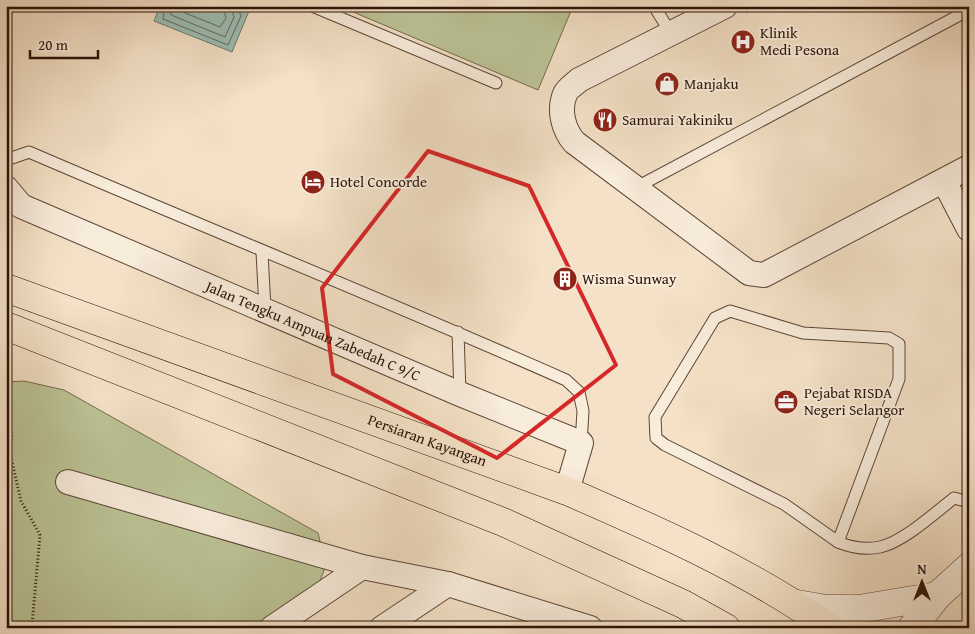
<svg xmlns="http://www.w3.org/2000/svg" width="975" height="634" font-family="'Gentium Book Plus',serif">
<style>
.green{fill:#bbc396;stroke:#736a4e}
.water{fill:#9cbeb4;stroke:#6f796f}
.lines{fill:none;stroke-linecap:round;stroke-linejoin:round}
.shore{stroke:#64685e;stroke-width:1}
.service-casing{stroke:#5d4637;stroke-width:13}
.minor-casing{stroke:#5d4637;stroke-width:26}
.tertiary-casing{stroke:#5d4637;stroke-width:29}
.primary-casing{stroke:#2b1207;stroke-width:29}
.path{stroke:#2b1207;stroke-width:3;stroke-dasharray:1 2.5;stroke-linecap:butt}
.service{stroke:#f8ecdb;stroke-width:11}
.minor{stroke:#f8ecdb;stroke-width:24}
.tertiary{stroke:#f8ecdb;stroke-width:28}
.primary{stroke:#f4e1c7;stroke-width:28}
.marked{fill:none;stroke:#d62828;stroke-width:4;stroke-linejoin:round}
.labels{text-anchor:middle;stroke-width:4;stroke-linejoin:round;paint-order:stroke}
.poi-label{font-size:15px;fill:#2b1207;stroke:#f8ecdb;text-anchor:start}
.street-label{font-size:15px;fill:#2b1207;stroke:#f8ecdb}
</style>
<rect width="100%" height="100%" fill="#f4e1c7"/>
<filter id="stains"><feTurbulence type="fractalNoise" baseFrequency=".004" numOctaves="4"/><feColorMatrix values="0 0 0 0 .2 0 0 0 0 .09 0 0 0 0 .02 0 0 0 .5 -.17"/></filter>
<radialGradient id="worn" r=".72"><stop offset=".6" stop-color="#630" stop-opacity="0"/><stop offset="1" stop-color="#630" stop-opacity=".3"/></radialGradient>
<g class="green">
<path d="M339,6H573L538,90Z"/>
<path d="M24,381L64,390L318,533L326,565L314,597L270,628H6V382Z"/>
</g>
<path class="water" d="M160,6H237L249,11L232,52L154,21Z"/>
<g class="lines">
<g class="shore">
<path d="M165,6L163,19L228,45L241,16L237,6"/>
<path d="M171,6V15L225,37L234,17L231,6"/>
<path d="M178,6L180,11L220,27L226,18L223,6"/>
</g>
<defs>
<g id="service">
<path d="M312,6L496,83"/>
<path d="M654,6L672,35"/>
<path d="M6,160L29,152C208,229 388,301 566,380L579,392L583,411L581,443"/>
<path d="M635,188L969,10"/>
<path d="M262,252L265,309"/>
<path d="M730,311L803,333L889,338L899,344V379L838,542L784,504L665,445L656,438L655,417L715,318Z"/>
<path d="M458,332L460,394"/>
<path d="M838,542C850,547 866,550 880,547C903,542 935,513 954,498L969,502"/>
</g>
<g id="minor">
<path d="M725,6L579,80C575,84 567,89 565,94C558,111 564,130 574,142L749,273L764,275L969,167"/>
<path d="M944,181L969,229"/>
<path id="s1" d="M6,188L21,206L460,394L581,443L567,491"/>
<path d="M68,482L362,567L448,584L590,628"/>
<path d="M272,628L362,567"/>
<path d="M382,628L448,584"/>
</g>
<g id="tertiary">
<path d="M797,604L826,609H859L937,596"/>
<path d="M912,628L937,596L969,567"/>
</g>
<g id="primary">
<path id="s2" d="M6,288L567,491C657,530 750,571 830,628"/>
<path d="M6,326L503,522L683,604L726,628"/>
</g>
</defs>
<use href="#service" class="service-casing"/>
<use href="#minor" class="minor-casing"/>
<use href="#tertiary" class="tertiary-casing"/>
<use href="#primary" class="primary-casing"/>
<g class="path">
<path d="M746,12L757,6"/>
<path d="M6,423L12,434L10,453L21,501L40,535L32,625L29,628"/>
</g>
<use href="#service" class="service"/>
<use href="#minor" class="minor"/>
<use href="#tertiary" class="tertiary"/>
<use href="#primary" class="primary"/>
</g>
<path class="marked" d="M428,151L529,186L616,365L497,458L333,374L322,288Z"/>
<defs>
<symbol id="hospital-disc" viewBox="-11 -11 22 22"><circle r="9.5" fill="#8f2418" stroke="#f8ecdb"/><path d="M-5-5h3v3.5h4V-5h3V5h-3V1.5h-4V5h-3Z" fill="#fff"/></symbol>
<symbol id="shop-disc" viewBox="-11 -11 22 22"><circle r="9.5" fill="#8f2418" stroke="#f8ecdb"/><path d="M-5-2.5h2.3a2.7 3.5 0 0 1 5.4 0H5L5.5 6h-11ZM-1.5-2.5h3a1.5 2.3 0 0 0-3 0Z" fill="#fff"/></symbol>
<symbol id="restaurant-disc" viewBox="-11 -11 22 22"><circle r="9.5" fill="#8f2418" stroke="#f8ecdb"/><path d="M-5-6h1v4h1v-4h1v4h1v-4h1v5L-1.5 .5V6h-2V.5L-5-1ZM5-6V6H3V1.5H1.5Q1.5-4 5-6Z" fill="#fff"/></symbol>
<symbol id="hotel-disc" viewBox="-11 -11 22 22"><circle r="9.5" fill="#8f2418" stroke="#f8ecdb"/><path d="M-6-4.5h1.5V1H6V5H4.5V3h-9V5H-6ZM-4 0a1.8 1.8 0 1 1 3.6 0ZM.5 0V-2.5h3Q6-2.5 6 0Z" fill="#fff"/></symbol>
<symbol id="building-disc" viewBox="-11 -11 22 22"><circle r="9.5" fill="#8f2418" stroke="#f8ecdb"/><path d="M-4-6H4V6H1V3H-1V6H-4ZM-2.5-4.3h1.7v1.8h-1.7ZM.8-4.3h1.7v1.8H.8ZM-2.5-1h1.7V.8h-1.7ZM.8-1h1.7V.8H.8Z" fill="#fff"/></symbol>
<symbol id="office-disc" viewBox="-11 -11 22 22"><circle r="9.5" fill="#8f2418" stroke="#f8ecdb"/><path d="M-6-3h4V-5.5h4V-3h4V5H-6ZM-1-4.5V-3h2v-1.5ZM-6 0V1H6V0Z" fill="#fff"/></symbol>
</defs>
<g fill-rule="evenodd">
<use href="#hospital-disc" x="729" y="28" width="28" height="28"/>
<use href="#shop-disc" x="653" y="70" width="28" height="28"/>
<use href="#restaurant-disc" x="591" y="106" width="28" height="28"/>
<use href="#hotel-disc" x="299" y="168" width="28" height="28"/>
<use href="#building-disc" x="551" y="265" width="28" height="28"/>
<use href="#office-disc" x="772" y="388" width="28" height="28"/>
</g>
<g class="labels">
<g class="poi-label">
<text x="760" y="38">Klinik<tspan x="760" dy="17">Medi Pesona</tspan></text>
<text x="684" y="89">Manjaku</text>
<text x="622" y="125">Samurai Yakiniku</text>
<text x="330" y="187">Hotel Concorde</text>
<text x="582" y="284">Wisma Sunway</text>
<text x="804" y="398">Pejabat RISDA<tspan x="804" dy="17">Negeri Selangor</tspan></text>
</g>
<g class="street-label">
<text dy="5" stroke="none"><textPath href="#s1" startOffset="341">Jalan Tengku Ampuan Zabedah C 9/C</textPath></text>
<text dy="5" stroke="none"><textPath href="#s2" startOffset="448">Persiaran Kayangan</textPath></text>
</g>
</g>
<rect width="975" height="634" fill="none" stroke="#f4e1c7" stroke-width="25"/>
<rect x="8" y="8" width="960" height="619" fill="none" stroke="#2b1207" stroke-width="2.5"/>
<rect x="12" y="12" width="950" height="609" fill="none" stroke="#2b1207"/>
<g transform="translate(922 582)" stroke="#f8ecdb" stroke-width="4" paint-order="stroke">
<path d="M0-4L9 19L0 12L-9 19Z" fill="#2b1207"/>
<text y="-8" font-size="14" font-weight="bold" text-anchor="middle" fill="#2b1207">N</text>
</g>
<path d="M30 50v8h68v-8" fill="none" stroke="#2b1207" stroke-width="2.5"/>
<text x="38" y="50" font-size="15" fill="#2b1207" stroke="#f8ecdb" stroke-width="4" paint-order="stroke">20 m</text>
<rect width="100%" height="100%" filter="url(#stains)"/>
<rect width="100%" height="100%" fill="url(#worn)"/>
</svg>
